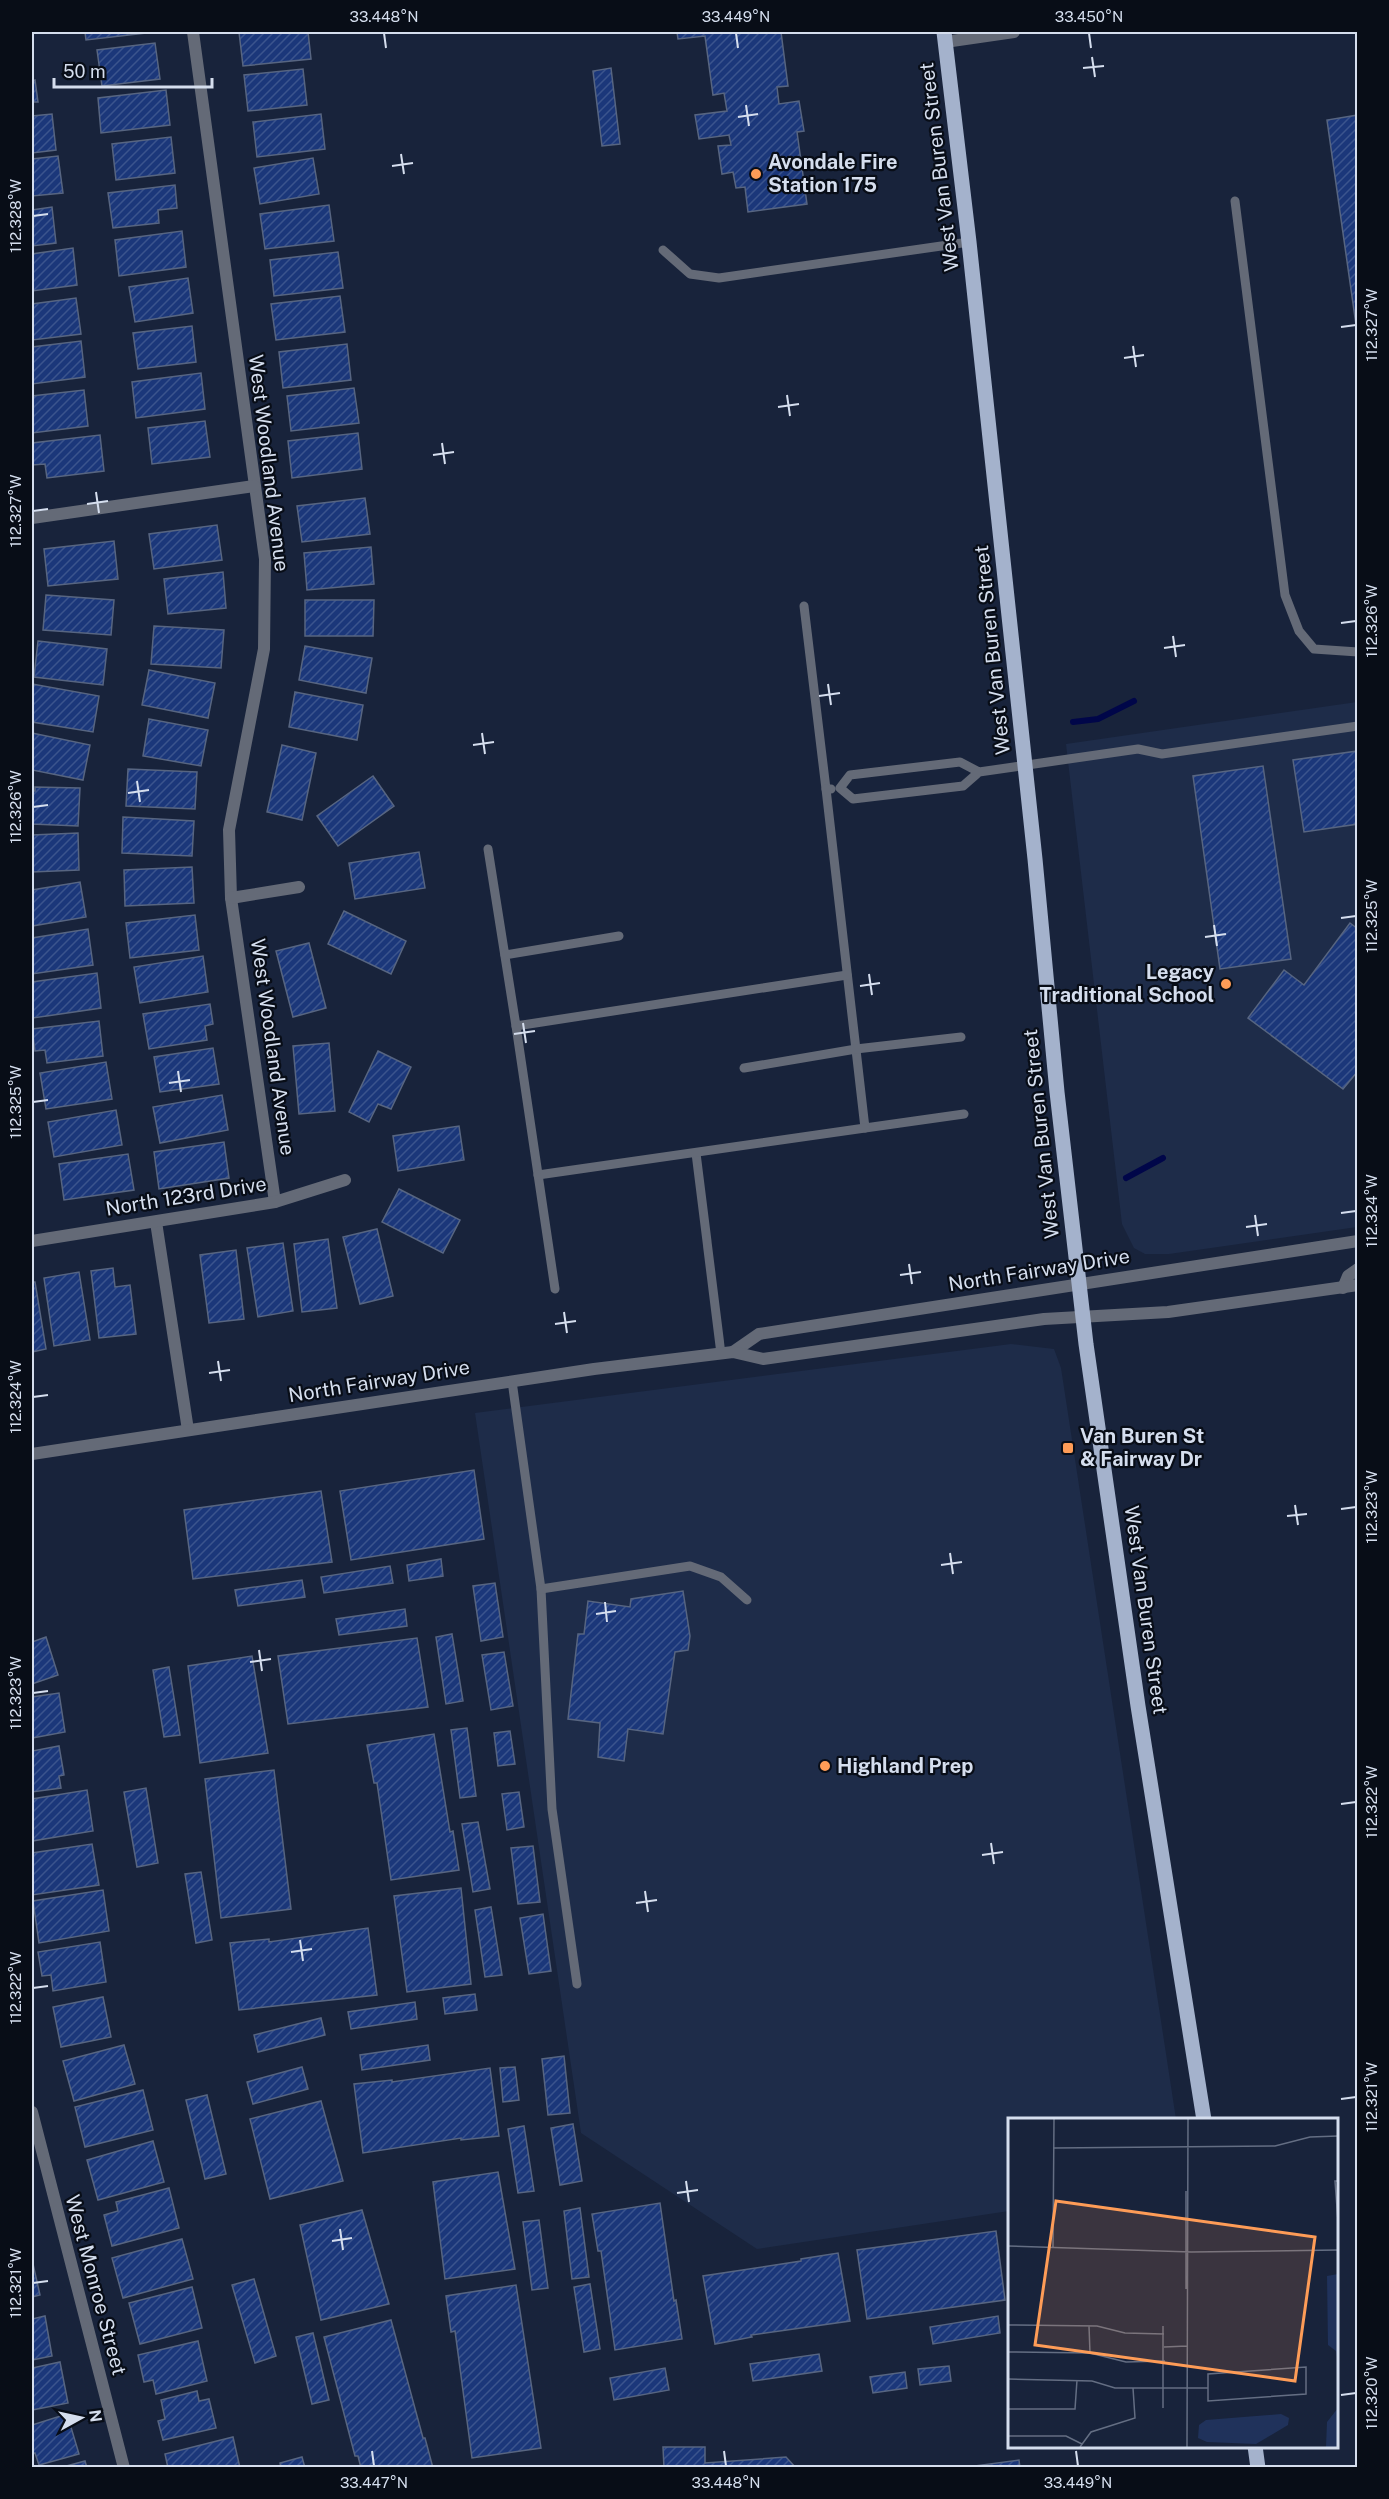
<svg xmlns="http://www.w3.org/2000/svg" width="1389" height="2499" font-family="'Public Sans',sans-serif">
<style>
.built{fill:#1e2c49}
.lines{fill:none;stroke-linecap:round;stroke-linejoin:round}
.stream{stroke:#000649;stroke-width:6}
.building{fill:url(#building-hatch);stroke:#576581;stroke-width:1.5}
.service{stroke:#646a77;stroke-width:9}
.minor{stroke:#646a77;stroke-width:12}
.tertiary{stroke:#646a77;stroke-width:12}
.primary{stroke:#a4b2cc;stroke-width:15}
.ticks{fill:none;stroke:#d5deee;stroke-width:2}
.poi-dot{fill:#fe9c57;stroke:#080d17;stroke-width:2}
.labels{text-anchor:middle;stroke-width:4.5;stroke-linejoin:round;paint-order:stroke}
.poi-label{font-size:20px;font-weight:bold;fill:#d5deee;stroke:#080d17;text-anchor:start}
.street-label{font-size:20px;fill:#d5deee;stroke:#080d17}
.inset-road{fill:none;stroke:#646e83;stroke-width:1.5}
.view{fill:#fe9c57;fill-opacity:0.15;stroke:#fe9c57;stroke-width:3}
.inset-edge{fill:none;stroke:#d5deee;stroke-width:3}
.neatline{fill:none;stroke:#d5deee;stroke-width:2}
.ticks-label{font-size:15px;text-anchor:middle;fill:#d5deee}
</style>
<defs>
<pattern id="building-hatch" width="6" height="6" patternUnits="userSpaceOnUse" patternTransform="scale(1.5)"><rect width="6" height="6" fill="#1b377a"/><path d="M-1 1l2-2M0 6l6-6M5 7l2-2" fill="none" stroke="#3b548d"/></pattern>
</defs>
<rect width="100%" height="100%" fill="#18233b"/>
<g class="built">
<path d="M1357,702V1227L1169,1254H1145L1134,1248L1122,1224L1066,744Z"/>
<path d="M1011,1344L1054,1349L1061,1368L1176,2119L1010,2120L1009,2211L757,2249L581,2133L475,1413Z"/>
</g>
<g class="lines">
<g class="stream">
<path d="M1073,722L1098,719L1134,701"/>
<path d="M1126,1178L1163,1158"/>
</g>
</g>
<g class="building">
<path d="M85,32H155L86,40Z"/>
<path d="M239,32H308L311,59L243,66Z"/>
<path d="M677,32H781L788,86L777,87L779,104L799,101L804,131L797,132L807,204L748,212L745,187L736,188L733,172L722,174L718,146L731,145L729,135L699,139L695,115L727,111L724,93L713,95L705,36L678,39Z"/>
<path d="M155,43L160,79L102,86L97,50Z"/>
<path d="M611,68L620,144L602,146L593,71Z"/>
<path d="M303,69L307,105L248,111L244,75Z"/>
<path d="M35,80L38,102H32V81Z"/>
<path d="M166,90L170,125L101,133L98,98Z"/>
<path d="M52,114L56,150L32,153V116Z"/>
<path d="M321,114L325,149L257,157L253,122Z"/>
<path d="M1358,115V339L1327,120Z"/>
<path d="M171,137L175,173L116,180L112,144Z"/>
<path d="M58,156L63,193L32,196V159Z"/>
<path d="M313,158L319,194L260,204L254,168Z"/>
<path d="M175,185L177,208L158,210L159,223L113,228L108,193Z"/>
<path d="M329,205L334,241L265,249L260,214Z"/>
<path d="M52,207L56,243L32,246V210Z"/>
<path d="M182,231L186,267L119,276L115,240Z"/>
<path d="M73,248L77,285L32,291V254Z"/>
<path d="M338,252L343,288L274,296L270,260Z"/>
<path d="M188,278L193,313L135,322L129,287Z"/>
<path d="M340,296L345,332L276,340L271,304Z"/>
<path d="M76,298L81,334L32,340V304Z"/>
<path d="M192,326L196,362L138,369L133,333Z"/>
<path d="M81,341L85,377L32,384V347Z"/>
<path d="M347,344L351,380L283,388L279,352Z"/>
<path d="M201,373L205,409L136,418L132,382Z"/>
<path d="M354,388L359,423L291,431L287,396Z"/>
<path d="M84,390L88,426L32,433V396Z"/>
<path d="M205,421L210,457L152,464L148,428Z"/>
<path d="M358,433L362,469L292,478L288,441Z"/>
<path d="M100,435L104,471L47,478L45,464L32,465V443Z"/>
<path d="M365,498L370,534L302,542L297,506Z"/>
<path d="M217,525L222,560L154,569L149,534Z"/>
<path d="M114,541L118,579L48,586L44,549Z"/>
<path d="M371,547L374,584L307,590L304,553Z"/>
<path d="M223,572L226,608L168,614L164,579Z"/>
<path d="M46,595L114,600L111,635L43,630Z"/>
<path d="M305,600H374L373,636H305Z"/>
<path d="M154,626L224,630L221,668L151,664Z"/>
<path d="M38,641L107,649L103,685L34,677Z"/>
<path d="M305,646L372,658L366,693L299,680Z"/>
<path d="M149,670L215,683L208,718L142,705Z"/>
<path d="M32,684L99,696L93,732L32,722Z"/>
<path d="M295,692L363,705L357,740L289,727Z"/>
<path d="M149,719L208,730L201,766L143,756Z"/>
<path d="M32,733L90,745L83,780L32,770Z"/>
<path d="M1356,741H1358V824L1304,832L1293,760L1357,751Z"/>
<path d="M282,745L316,753L302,820L267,812Z"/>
<path d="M1263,766L1291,959L1220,969L1193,776Z"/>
<path d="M128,769L197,772L195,809L126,806Z"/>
<path d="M373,776L394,806L338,846L317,816Z"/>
<path d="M35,787L80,788L78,826L32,824V791H35Z"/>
<path d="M123,817L194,821L192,856L122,853Z"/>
<path d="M78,833L79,870L32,872V835Z"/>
<path d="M419,852L425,888L355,899L349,863Z"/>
<path d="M192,867L194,903L125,906L124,870Z"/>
<path d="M80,882L86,917L32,926V890Z"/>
<path d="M344,911L406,941L391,974L328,944Z"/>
<path d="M195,915L199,950L130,958L126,923Z"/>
<path d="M1350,923L1358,929V1071L1343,1089L1248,1018L1284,970L1304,985Z"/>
<path d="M88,929L93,965L32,974V938Z"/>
<path d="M309,943L326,1008L293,1017L276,951Z"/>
<path d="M203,956L208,992L140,1003L134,967Z"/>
<path d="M97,973L101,1008L33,1018L32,982Z"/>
<path d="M210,1004L213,1024L205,1026L207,1040L149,1049L143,1014Z"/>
<path d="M99,1021L103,1056L47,1063L45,1050L35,1051L32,1029Z"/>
<path d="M329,1043L335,1111L299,1114L293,1046Z"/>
<path d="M213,1048L219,1084L160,1092L154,1057Z"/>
<path d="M378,1051L411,1067L391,1109L378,1104L369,1122L349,1112Z"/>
<path d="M106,1062L112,1099L46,1109L40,1073Z"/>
<path d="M222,1095L228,1130L160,1143L153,1107Z"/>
<path d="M116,1110L122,1145L54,1157L48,1122Z"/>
<path d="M459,1126L464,1160L398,1171L393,1136Z"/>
<path d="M224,1142L229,1178L159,1189L154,1152Z"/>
<path d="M128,1154L134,1190L64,1200L59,1164Z"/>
<path d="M399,1189L460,1220L443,1253L382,1222Z"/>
<path d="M377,1229L393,1296L360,1304L343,1237Z"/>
<path d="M328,1239L337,1308L302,1312L294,1244Z"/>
<path d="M283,1243L293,1311L258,1317L247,1248Z"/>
<path d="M236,1250L244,1319L209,1323L200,1255Z"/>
<path d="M113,1268L115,1287L130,1285L136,1334L99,1338L91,1271Z"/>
<path d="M79,1272L90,1340L54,1346L44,1278Z"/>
<path d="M32,1282H35L46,1349L32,1352Z"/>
<path d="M474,1470L484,1539L351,1560L340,1491Z"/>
<path d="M321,1491L332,1562L193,1579L184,1510Z"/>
<path d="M441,1559L443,1576L409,1581L407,1565Z"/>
<path d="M390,1566L393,1583L324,1593L321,1577Z"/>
<path d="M302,1580L305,1597L238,1606L235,1590Z"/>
<path d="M495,1583L503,1637L481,1641L473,1586Z"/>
<path d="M683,1591L690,1636L688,1650L675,1652L663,1734L628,1729L624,1761L598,1757L600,1723L568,1719L578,1634H584L588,1601L630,1607L631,1599Z"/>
<path d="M405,1609L407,1626L339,1635L336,1619Z"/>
<path d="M452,1634L463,1701L446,1704L436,1637Z"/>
<path d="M46,1637L58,1675L32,1684V1642Z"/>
<path d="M417,1638L428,1707L288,1724L278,1656Z"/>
<path d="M504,1652L513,1706L491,1710L482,1655Z"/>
<path d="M252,1656L268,1753L200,1763L188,1666Z"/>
<path d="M169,1667L180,1735L164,1737L153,1670Z"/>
<path d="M59,1693L65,1732L32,1738V1697Z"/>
<path d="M467,1728L476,1796L460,1798L451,1730Z"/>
<path d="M510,1731L515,1764L498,1766L494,1733Z"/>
<path d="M434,1734L450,1832L453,1831L459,1870L391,1880L377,1783H374L367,1745Z"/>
<path d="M59,1746L64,1775L59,1776L61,1788L32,1792V1751Z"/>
<path d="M274,1770L291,1909L221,1918L205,1779Z"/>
<path d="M146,1788L158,1863L137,1867L124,1792Z"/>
<path d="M87,1790L93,1831L32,1841V1799Z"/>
<path d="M519,1792L524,1827L507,1830L502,1794Z"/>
<path d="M478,1822L490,1889L473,1892L462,1824Z"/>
<path d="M92,1844L99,1885L32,1895V1853Z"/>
<path d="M533,1846L540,1902L518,1904L511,1848Z"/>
<path d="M201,1872L212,1940L196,1943L185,1874Z"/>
<path d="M461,1888L471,1984L407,1992L394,1896Z"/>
<path d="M103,1890L109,1931L39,1943L33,1901Z"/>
<path d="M491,1907L502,1975L485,1977L475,1910Z"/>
<path d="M543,1914L551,1971L529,1974L520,1918Z"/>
<path d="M368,1928L377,1995L239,2010L230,1943L269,1939V1942Z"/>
<path d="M100,1942L106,1982L53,1991L51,1975L42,1976L38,1952Z"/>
<path d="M475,1994L477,2010L445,2014L443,1998Z"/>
<path d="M103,1997L111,2037L61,2047L53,2007Z"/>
<path d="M415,2002L417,2019L351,2029L348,2012Z"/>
<path d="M321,2018L325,2035L258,2052L254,2035Z"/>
<path d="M124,2045L135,2084L74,2101L63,2061Z"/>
<path d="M428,2045L430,2060L362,2070L360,2055Z"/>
<path d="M564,2056L570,2113L548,2115L542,2059Z"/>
<path d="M302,2067L308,2089L253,2104L247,2082Z"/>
<path d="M515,2067L519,2100L503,2102L500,2068Z"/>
<path d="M490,2068L499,2136L461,2140V2138L363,2153L354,2084L392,2080V2082Z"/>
<path d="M143,2090L153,2130L85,2147L75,2107Z"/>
<path d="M207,2095L226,2174L205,2179L186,2100Z"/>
<path d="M321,2101L343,2181L270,2199L250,2119Z"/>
<path d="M573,2124L582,2181L560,2185L551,2128Z"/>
<path d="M524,2126L534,2191L518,2193L508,2129Z"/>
<path d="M153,2141L164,2182L98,2200L87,2160Z"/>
<path d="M498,2172L515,2269L445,2279L433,2182Z"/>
<path d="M169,2188L179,2228L112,2246L104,2215L118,2211L116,2202Z"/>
<path d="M660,2203L674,2301L676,2300L682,2339L615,2350L601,2251H598L592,2214Z"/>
<path d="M580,2208L589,2277L572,2279L564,2211Z"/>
<path d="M362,2210L389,2304L321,2320L300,2225Z"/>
<path d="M539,2220L548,2288L532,2290L523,2222Z"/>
<path d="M996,2231L1005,2300L867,2319L857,2250Z"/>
<path d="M182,2239L193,2279L123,2298L112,2258Z"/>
<path d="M838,2253L850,2321L751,2335L752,2337L715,2344L703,2276L801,2261V2259Z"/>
<path d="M33,2264L40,2295L32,2297V2264Z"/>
<path d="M254,2279L276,2356L255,2363L232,2285Z"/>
<path d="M590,2284L600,2349L584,2352L574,2287Z"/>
<path d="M516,2285L541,2448L472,2458L455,2331L451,2332L446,2296Z"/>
<path d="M192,2287L202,2328L140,2344L129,2303Z"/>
<path d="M45,2316L52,2356L32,2360V2319Z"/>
<path d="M998,2316L1000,2333L933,2344L930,2327Z"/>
<path d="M391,2320L423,2438H425L433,2468H361L358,2456H355L324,2337Z"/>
<path d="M313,2333L329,2400L312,2404L296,2337Z"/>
<path d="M198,2341L207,2381L156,2394L153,2380L144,2382L138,2355Z"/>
<path d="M819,2354L822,2371L753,2381L750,2364Z"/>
<path d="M60,2362L68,2403L32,2410V2368Z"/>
<path d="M949,2366L951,2381L920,2385L918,2369Z"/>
<path d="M665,2368L669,2390L614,2400L610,2378Z"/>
<path d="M905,2372L907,2388L873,2393L870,2377Z"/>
<path d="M197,2391L199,2401L209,2399L216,2428L163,2440L158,2421L165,2419L161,2400Z"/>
<path d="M67,2414L79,2454L39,2465L35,2453L32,2454V2425Z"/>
<path d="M233,2437L240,2468H168L165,2454Z"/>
<path d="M663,2447H705V2463L786,2457L796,2468H664Z"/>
<path d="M302,2457L305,2468H281L280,2463Z"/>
<path d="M1019,2460L1020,2468H975L974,2466Z"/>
<path d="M85,2461L87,2468H59Z"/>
</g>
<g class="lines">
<g class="service">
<path d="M1235,201L1285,595L1299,631L1314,649L1358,652"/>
<path d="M663,250L690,274L719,278L969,242"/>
<path d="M804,606L826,789H831"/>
<path d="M979,772L960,762L850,775L840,788L853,799L963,786L979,772L1138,749L1162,754L1358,726"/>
<path d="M826,789L865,1128L964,1114"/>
<path d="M488,849L516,1026L847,975"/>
<path d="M505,955L619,936"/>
<path d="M516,1026L555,1289"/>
<path d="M744,1068L856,1049L961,1037"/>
<path d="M696,1153L721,1354"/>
<path d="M538,1175L865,1128"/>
<path d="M512,1381L541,1589L552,1809L577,1984"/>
<path d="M541,1589L690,1566L721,1577L747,1600"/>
</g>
<g class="minor">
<path d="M193,32L265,559L264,649L229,830L231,898L275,1202"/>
<path d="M945,42L1014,32"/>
<path d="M32,518L254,486"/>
<path d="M231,898L299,887"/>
<path d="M156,1222L188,1430"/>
<path d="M32,1241L275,1202L345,1180"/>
<path d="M32,2112L124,2468"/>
</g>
<g class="tertiary">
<path d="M1343,1288L1348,1276L1358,1269"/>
<path d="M733,1352L759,1334L1358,1241"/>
<path d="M32,1454L594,1369L733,1352L763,1359L1044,1319L1168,1312L1358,1285"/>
</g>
<g class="primary">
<path d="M944,32L969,242L1035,859L1057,1092L1086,1344L1138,1706L1204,2120"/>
<path d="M1255,2446L1258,2468"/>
</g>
</g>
<path class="ticks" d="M384,33L386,48M736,33L738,48M1089,33L1091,48M1092,57L1095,77M1083,68L1104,66M746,105L749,126M738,117L758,114M401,154L404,174M392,166L413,163M33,216L48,214M1341,327L1356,325M1133,346L1136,367M1124,358L1144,355M787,395L790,416M778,407L799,404M442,443L445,464M433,455L454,452M96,492L99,513M87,504L108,501M33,511L48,509M1341,623L1356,621M1173,636L1176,657M1164,648L1185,645M828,684L831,705M819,696L840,693M482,733L485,754M473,745L494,742M137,781L140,802M128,793L149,790M33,807L48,805M1341,918L1356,916M1214,925L1217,946M1205,937L1226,934M869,974L872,995M860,986L880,983M523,1023L526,1043M514,1034L535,1031M178,1071L181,1092M169,1083L190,1080M33,1102L48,1100M1341,1213L1356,1211M1255,1215L1258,1236M1246,1227L1267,1224M909,1264L912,1284M900,1275L921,1272M564,1312L567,1333M555,1324L576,1321M218,1361L221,1381M209,1373L230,1370M33,1397L48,1395M1295,1505L1298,1525M1341,1509L1356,1507M1287,1516L1307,1514M950,1553L953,1574M941,1565L962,1562M605,1602L607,1622M596,1614L616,1611M259,1650L262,1671M250,1662L271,1659M33,1693L48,1691M1341,1804L1356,1802M991,1843L994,1864M982,1855L1003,1852M645,1891L648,1912M636,1903L657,1900M300,1940L303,1961M291,1952L312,1949M33,1988L48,1986M1341,2099L1356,2097M686,2181L689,2202M677,2193L698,2190M340,2229L343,2250M332,2241L352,2238M33,2283L48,2281M1341,2395L1356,2393M372,2451L374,2466M724,2451L726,2466M1076,2451L1078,2466"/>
<g class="poi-dot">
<circle cx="756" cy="174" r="6"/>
<circle cx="1226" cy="984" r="6"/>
<rect x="1062" y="1442" width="12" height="12" rx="3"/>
<circle cx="825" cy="1766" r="6"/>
</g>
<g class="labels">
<g class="poi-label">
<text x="768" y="169">Avondale Fire<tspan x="768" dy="23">Station 175</tspan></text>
<text x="1214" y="979" text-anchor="end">Legacy<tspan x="1214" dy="23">Traditional School</tspan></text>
<text x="1080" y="1443">Van Buren St<tspan x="1080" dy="23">&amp; Fairway Dr</tspan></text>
<text x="837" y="1773">Highland Prep</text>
</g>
<g class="street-label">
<text transform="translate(939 167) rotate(-97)" y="7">West Van Buren Street</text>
<text transform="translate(269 463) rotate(83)" y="7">West Woodland Avenue</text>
<text transform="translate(992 650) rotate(-96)" y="7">West Van Buren Street</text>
<text transform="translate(273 1047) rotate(82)" y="7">West Woodland Avenue</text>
<text transform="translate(1041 1134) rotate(-96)" y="7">West Van Buren Street</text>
<text transform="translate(186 1196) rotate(-9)" y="7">North 123rd Drive</text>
<text transform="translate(1039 1270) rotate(-9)" y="7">North Fairway Drive</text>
<text transform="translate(379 1381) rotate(-9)" y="7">North Fairway Drive</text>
<text transform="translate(1146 1610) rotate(82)" y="7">West Van Buren Street</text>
<text transform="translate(96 2285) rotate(75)" y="7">West Monroe Street</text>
</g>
</g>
<g transform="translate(1008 2118)">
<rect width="330" height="330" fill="#18233b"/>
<path d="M330,156V245L328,233L320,227L319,158ZM330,290V329H318L319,304ZM273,296L281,300L280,307L248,326L199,324L190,320L191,307L198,302Z" fill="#20325b"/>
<path class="inset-road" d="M46,30L267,28L302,19L330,18M330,63H327L330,103M178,73V171M0,128L183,134L330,132M45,129L46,1M0,207L89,208L117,215L156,216M81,208L82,235M155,208V290M156,229L179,228M0,234L82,235L118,244L157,243M298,249V276L200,283V256ZM0,261L84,263L107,270H200M0,291H67L69,262M0,318H58L74,326M72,329L83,314L127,300L125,270M179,329L180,1"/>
<path class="view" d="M48,83L307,119L287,263L27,227Z"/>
<rect width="330" height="330" class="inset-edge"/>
</g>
<rect width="1389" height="2499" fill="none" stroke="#080d17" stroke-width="66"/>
<g transform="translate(81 2418) rotate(82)" stroke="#080d17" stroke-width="4.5" paint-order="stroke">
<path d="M0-4.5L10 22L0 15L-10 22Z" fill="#d5deee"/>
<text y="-9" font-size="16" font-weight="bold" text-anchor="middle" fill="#d5deee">N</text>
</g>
<path d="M54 78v9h158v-9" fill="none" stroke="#d5deee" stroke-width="3"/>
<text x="63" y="78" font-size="18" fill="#d5deee" stroke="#080d17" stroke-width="4.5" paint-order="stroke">50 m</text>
<rect x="33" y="33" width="1323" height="2433" class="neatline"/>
<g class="ticks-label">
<text x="384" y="22">33.448°N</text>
<text x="736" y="22">33.449°N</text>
<text x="1089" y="22">33.450°N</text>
<text transform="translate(16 216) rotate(-90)" y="5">112.328°W</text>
<text transform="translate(1372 325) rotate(-90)" y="5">112.327°W</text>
<text transform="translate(16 511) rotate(-90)" y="5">112.327°W</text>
<text transform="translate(1372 621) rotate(-90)" y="5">112.326°W</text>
<text transform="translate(16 807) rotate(-90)" y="5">112.326°W</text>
<text transform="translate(1372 916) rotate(-90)" y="5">112.325°W</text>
<text transform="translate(16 1102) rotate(-90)" y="5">112.325°W</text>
<text transform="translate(1372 1211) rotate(-90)" y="5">112.324°W</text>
<text transform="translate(16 1397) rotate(-90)" y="5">112.324°W</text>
<text transform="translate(1372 1507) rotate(-90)" y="5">112.323°W</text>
<text transform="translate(16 1693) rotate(-90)" y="5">112.323°W</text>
<text transform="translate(1372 1802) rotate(-90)" y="5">112.322°W</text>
<text transform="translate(16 1988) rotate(-90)" y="5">112.322°W</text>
<text transform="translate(1372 2097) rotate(-90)" y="5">112.321°W</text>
<text transform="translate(16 2283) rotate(-90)" y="5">112.321°W</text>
<text transform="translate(1372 2393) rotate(-90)" y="5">112.320°W</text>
<text x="374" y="2488">33.447°N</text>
<text x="726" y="2488">33.448°N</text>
<text x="1078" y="2488">33.449°N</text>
</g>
</svg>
